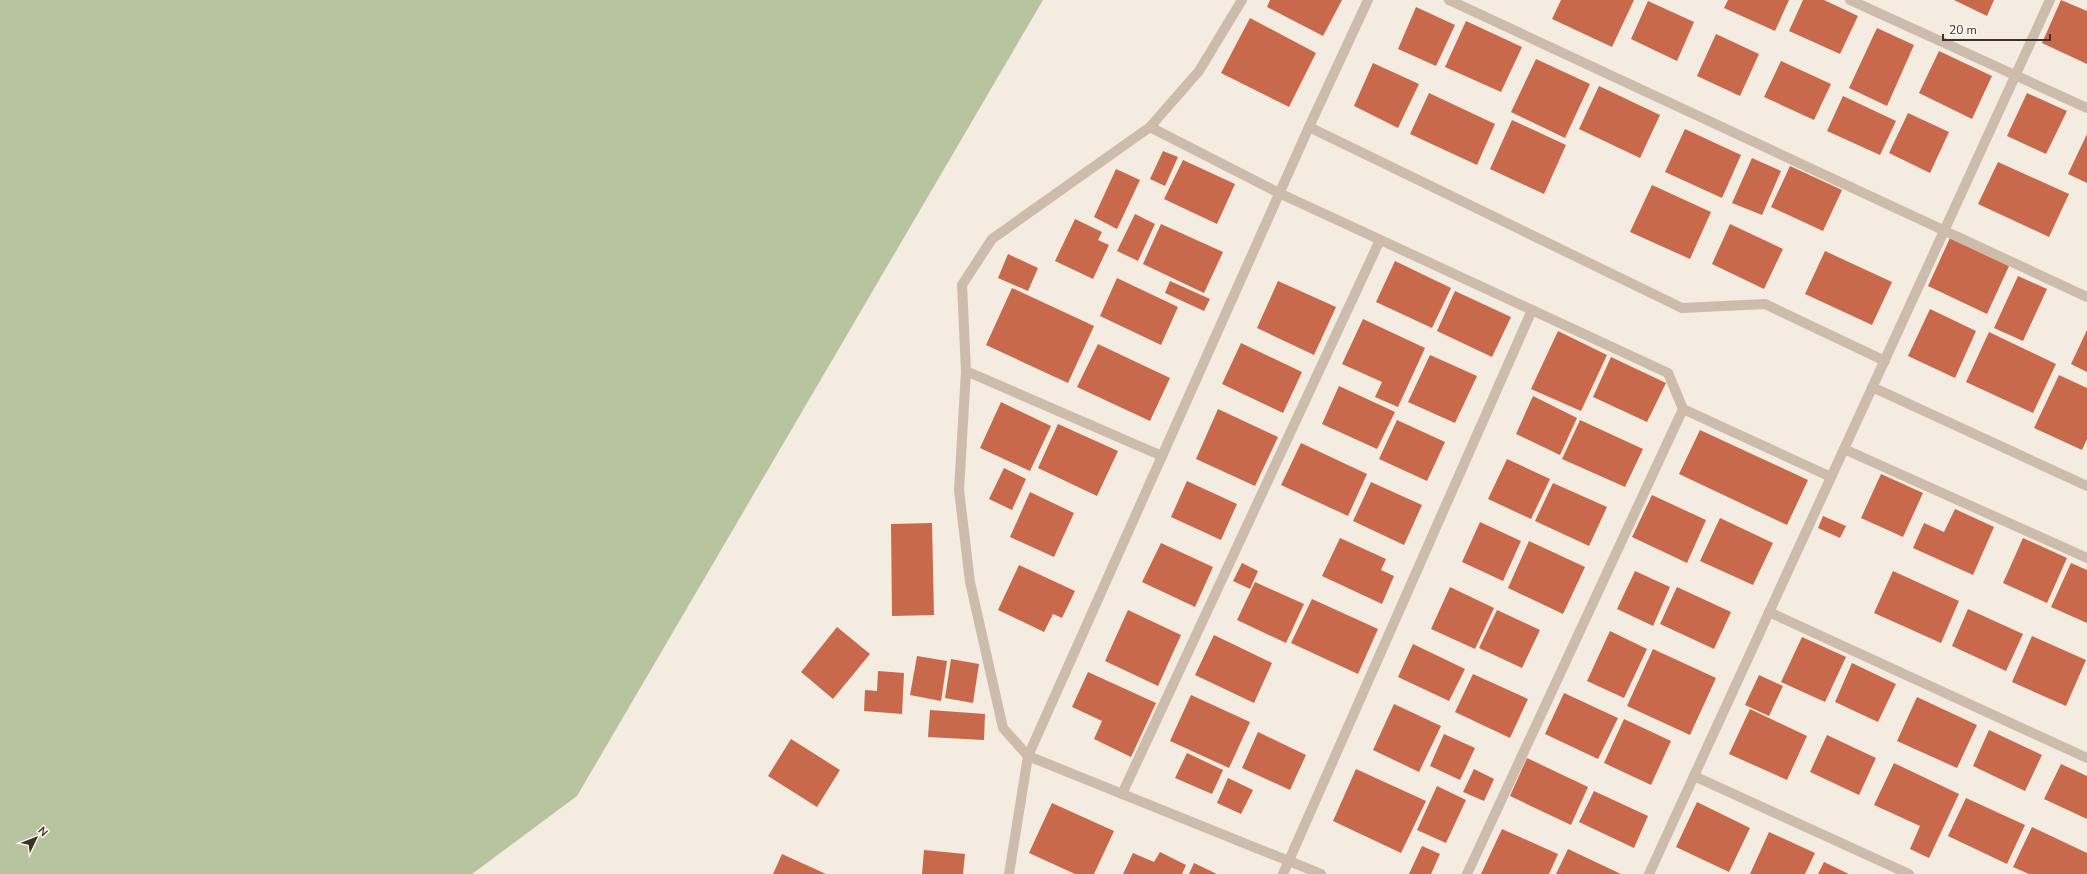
<svg xmlns="http://www.w3.org/2000/svg" width="2087" height="874" font-family="'Nunito Sans',sans-serif">
<style>
.green{fill:#b8c4a0}
.building{fill:#c8694b}
.lines{fill:none;stroke-linecap:round;stroke-linejoin:round}
.minor{stroke:#cdbbac;stroke-width:10}
</style>
<rect width="100%" height="100%" fill="#f4ebe1"/>
<path class="green" d="M0,0H1043L577,796L472,874H0Z"/>
<g class="building">
<path d="M1270,0H1342L1323,36L1267,7Z"/>
<path d="M1561,0H1634L1612,47L1552,19Z"/>
<path d="M1728,0H1789L1775,31L1724,8Z"/>
<path d="M1803,0H1824L1858,16L1840,54L1789,31Z"/>
<path d="M1954,0H1994L1987,16Z"/>
<path d="M2061,0L2087,11V64L2042,43Z"/>
<path d="M1648,1L1694,22L1677,61L1631,39Z"/>
<path d="M1416,7L1455,25L1436,66L1398,49Z"/>
<path d="M1250,18L1316,53L1289,107L1221,73Z"/>
<path d="M1466,21L1522,47L1501,92L1445,67Z"/>
<path d="M1877,28L1914,45L1887,106L1849,88Z"/>
<path d="M1716,34L1759,54L1740,96L1697,76Z"/>
<path d="M1939,51L1992,76L1972,119L1919,93Z"/>
<path d="M1536,59L1590,84L1565,138L1511,112Z"/>
<path d="M1781,61L1831,84L1814,120L1764,97Z"/>
<path d="M1373,63L1419,84L1398,128L1354,106Z"/>
<path d="M1599,86L1660,115L1640,158L1579,129Z"/>
<path d="M1429,93L1495,124L1477,165L1410,134Z"/>
<path d="M2027,93L2067,111L2046,154L2007,136Z"/>
<path d="M1843,96L1896,121L1880,155L1827,131Z"/>
<path d="M1908,113L1949,132L1930,173L1889,153Z"/>
<path d="M1512,120L1566,145L1544,194L1490,169Z"/>
<path d="M1685,129L1741,155L1722,198L1665,172Z"/>
<path d="M2087,134V183L2068,174Z"/>
<path d="M1163,151L1178,157L1165,186L1150,179Z"/>
<path d="M1752,158L1781,171L1762,215L1732,203Z"/>
<path d="M1183,160L1235,184L1217,224L1164,199Z"/>
<path d="M1998,162L2069,194L2049,237L1978,204Z"/>
<path d="M1790,166L1842,190L1823,231L1771,207Z"/>
<path d="M1116,169L1140,180L1117,229L1094,217Z"/>
<path d="M1652,185L1711,212L1690,259L1630,232Z"/>
<path d="M1135,214L1155,224L1138,261L1117,251Z"/>
<path d="M1075,219L1102,232L1098,240L1109,245L1093,279L1055,261Z"/>
<path d="M1161,224L1223,252L1204,293L1143,264Z"/>
<path d="M1730,224L1783,249L1764,289L1712,264Z"/>
<path d="M1950,238L2009,266L1987,314L1928,286Z"/>
<path d="M1825,251L1892,282L1872,325L1805,294Z"/>
<path d="M1008,254L1038,268L1028,291L998,278Z"/>
<path d="M1395,261L1451,288L1432,328L1376,302Z"/>
<path d="M2018,276L2047,289L2023,341L1994,328Z"/>
<path d="M1117,278L1178,307L1161,345L1100,316Z"/>
<path d="M1170,281L1210,299L1204,311L1165,293Z"/>
<path d="M1278,281L1336,307L1314,355L1257,328Z"/>
<path d="M1012,288L1094,326L1068,383L986,345Z"/>
<path d="M1455,291L1511,317L1492,357L1437,331Z"/>
<path d="M1930,309L1976,331L1955,378L1908,356Z"/>
<path d="M1363,319L1425,348L1398,407L1375,397L1382,382L1342,364Z"/>
<path d="M2087,330V372L2071,364Z"/>
<path d="M1558,331L1607,355L1581,411L1531,389Z"/>
<path d="M1989,332L2056,364L2033,413L1966,382Z"/>
<path d="M1241,343L1302,372L1283,413L1222,384Z"/>
<path d="M1098,344L1170,378L1150,421L1077,387Z"/>
<path d="M1430,355L1477,376L1455,423L1408,402Z"/>
<path d="M1611,357L1666,383L1647,422L1593,397Z"/>
<path d="M2059,375L2087,388V439L2082,450L2034,428Z"/>
<path d="M1339,386L1395,412L1377,449L1322,424Z"/>
<path d="M1533,396L1577,418L1560,455L1516,434Z"/>
<path d="M1001,402L1051,426L1030,471L980,448Z"/>
<path d="M1218,409L1278,437L1255,486L1196,459Z"/>
<path d="M1397,420L1445,442L1427,481L1379,459Z"/>
<path d="M1580,420L1643,449L1625,487L1562,459Z"/>
<path d="M1058,424L1118,451L1097,496L1038,468Z"/>
<path d="M1700,430L1808,480L1787,525L1679,474Z"/>
<path d="M1301,443L1367,474L1348,516L1281,485Z"/>
<path d="M1507,459L1550,479L1531,519L1488,499Z"/>
<path d="M1004,468L1026,479L1012,510L989,499Z"/>
<path d="M1881,474L1923,493L1903,537L1861,518Z"/>
<path d="M1187,481L1237,504L1221,540L1171,517Z"/>
<path d="M1371,482L1422,505L1404,545L1353,521Z"/>
<path d="M1553,483L1607,507L1589,546L1535,521Z"/>
<path d="M1030,492L1074,513L1054,557L1010,537Z"/>
<path d="M1652,495L1706,520L1687,563L1632,537Z"/>
<path d="M1955,509L1994,527L1973,575L1913,548L1924,523L1944,532Z"/>
<path d="M1823,516L1846,526L1840,538L1818,528Z"/>
<path d="M1720,518L1773,543L1753,585L1700,561Z"/>
<path d="M1480,522L1521,541L1503,581L1462,562Z"/>
<path d="M932,523L934,615L892,616L891,524Z"/>
<path d="M1340,538L1386,559L1381,570L1394,576L1382,604L1322,576Z"/>
<path d="M2023,538L2067,558L2047,603L2003,583Z"/>
<path d="M1529,541L1585,567L1563,614L1508,588Z"/>
<path d="M1161,543L1213,567L1195,607L1142,582Z"/>
<path d="M1242,563L1258,571L1250,589L1233,581Z"/>
<path d="M2071,563L2087,570V623L2051,607Z"/>
<path d="M1019,565L1075,591L1062,618L1053,614L1044,632L998,610Z"/>
<path d="M1635,571L1670,587L1653,626L1617,609Z"/>
<path d="M1893,571L1959,601L1941,643L1874,613Z"/>
<path d="M1255,582L1304,604L1286,643L1237,620Z"/>
<path d="M1450,587L1494,608L1475,649L1431,629Z"/>
<path d="M1677,587L1731,612L1714,649L1660,624Z"/>
<path d="M1312,599L1378,629L1358,674L1291,643Z"/>
<path d="M1968,609L2023,634L2006,671L1952,646Z"/>
<path d="M1128,610L1181,635L1158,686L1105,661Z"/>
<path d="M1497,610L1540,630L1522,668L1479,648Z"/>
<path d="M837,627L870,654L833,699L801,672Z"/>
<path d="M1610,631L1647,649L1624,698L1587,681Z"/>
<path d="M1214,635L1272,663L1254,703L1195,675Z"/>
<path d="M2032,636L2086,660L2066,706L2012,682Z"/>
<path d="M1802,637L1846,657L1825,702L1781,682Z"/>
<path d="M1413,644L1465,669L1449,701L1398,677Z"/>
<path d="M1653,649L1716,678L1690,735L1627,706Z"/>
<path d="M917,656L947,661L941,701L910,695Z"/>
<path d="M951,659L979,664L973,703L945,698Z"/>
<path d="M1852,663L1896,684L1878,722L1835,702Z"/>
<path d="M878,671L904,673L902,714L864,711L865,690L877,691Z"/>
<path d="M1088,672L1156,703L1131,757L1094,739L1102,721L1072,707Z"/>
<path d="M1473,674L1528,699L1510,738L1455,712Z"/>
<path d="M1759,675L1783,686L1769,716L1745,705Z"/>
<path d="M1564,693L1618,718L1598,759L1545,734Z"/>
<path d="M1191,695L1250,722L1229,768L1170,741Z"/>
<path d="M1917,697L1977,725L1957,768L1897,741Z"/>
<path d="M1394,704L1441,726L1419,772L1373,750Z"/>
<path d="M1750,709L1807,736L1787,780L1729,754Z"/>
<path d="M930,710L985,714L984,740L928,737Z"/>
<path d="M1624,719L1671,741L1651,785L1604,763Z"/>
<path d="M1989,730L2042,755L2025,791L1973,766Z"/>
<path d="M1258,732L1306,755L1290,790L1242,768Z"/>
<path d="M1444,734L1475,748L1460,780L1430,766Z"/>
<path d="M1827,735L1876,758L1859,795L1810,772Z"/>
<path d="M791,739L840,770L817,807L768,776Z"/>
<path d="M1187,753L1223,770L1212,794L1175,778Z"/>
<path d="M1527,758L1588,787L1571,825L1510,796Z"/>
<path d="M1894,763L1959,794L1929,858L1910,849L1920,826L1874,805Z"/>
<path d="M2061,764L2087,776V819L2044,799Z"/>
<path d="M1356,769L1426,801L1401,853L1333,821Z"/>
<path d="M1474,769L1494,779L1484,801L1463,792Z"/>
<path d="M1228,778L1253,790L1241,814L1217,803Z"/>
<path d="M1437,786L1466,800L1446,843L1417,830Z"/>
<path d="M1594,791L1648,816L1634,848L1579,822Z"/>
<path d="M1966,798L2025,825L2007,864L1948,836Z"/>
<path d="M1697,802L1750,828L1729,872L1676,847Z"/>
<path d="M1052,803L1114,831L1094,874H1075L1029,853Z"/>
<path d="M2032,827L2087,853V874H2029L2013,867Z"/>
<path d="M1502,829L1558,854L1549,874H1481Z"/>
<path d="M1769,832L1815,853L1805,874H1750Z"/>
<path d="M1422,846L1440,854L1431,874H1409Z"/>
<path d="M1568,849L1621,874H1556Z"/>
<path d="M924,850L965,854L963,874H922Z"/>
<path d="M1160,852L1186,865L1182,874H1123L1133,853L1154,862Z"/>
<path d="M782,854L826,874H773Z"/>
<path d="M1824,862L1849,874H1818Z"/>
<path d="M1194,863L1217,874H1189Z"/>
</g>
<g class="lines">
<g class="minor">
<path d="M1242,0L1199,71L1150,127L992,239L962,285L966,371L959,490L970,582L1003,728L1028,756L1321,874"/>
<path d="M1449,0L2087,297"/>
<path d="M1850,0L2087,108"/>
<path d="M1150,127L1279,193L1668,373L1683,409L1831,477"/>
<path d="M1309,127L1682,308L1765,304L1885,361"/>
<path d="M966,371L1162,456"/>
<path d="M1872,387L2087,486"/>
<path d="M1844,449L2087,558"/>
<path d="M1769,612L2087,758"/>
<path d="M1694,776L1909,874"/>
<path d="M1122,794L1380,240"/>
<path d="M1009,874L1028,756L1309,127L1368,0"/>
<path d="M1283,874L1532,310"/>
<path d="M1467,874L1683,409"/>
<path d="M1649,874L2050,0"/>
</g>
</g>
<g transform="translate(36 838) rotate(47)" stroke="#fbf5ee" stroke-width="3" paint-order="stroke">
<path d="M0-3L7 15L0 10L-7 15Z" fill="#3b302b"/>
<text y="-6" font-size="11" font-weight="bold" text-anchor="middle" fill="#3b302b">N</text>
</g>
<path d="M1943 34v6h107v-6" fill="none" stroke="#3b302b" stroke-width="2"/>
<text x="1949" y="34" font-size="12" fill="#3b302b" stroke="#fbf5ee" stroke-width="3" paint-order="stroke">20 m</text>
</svg>
